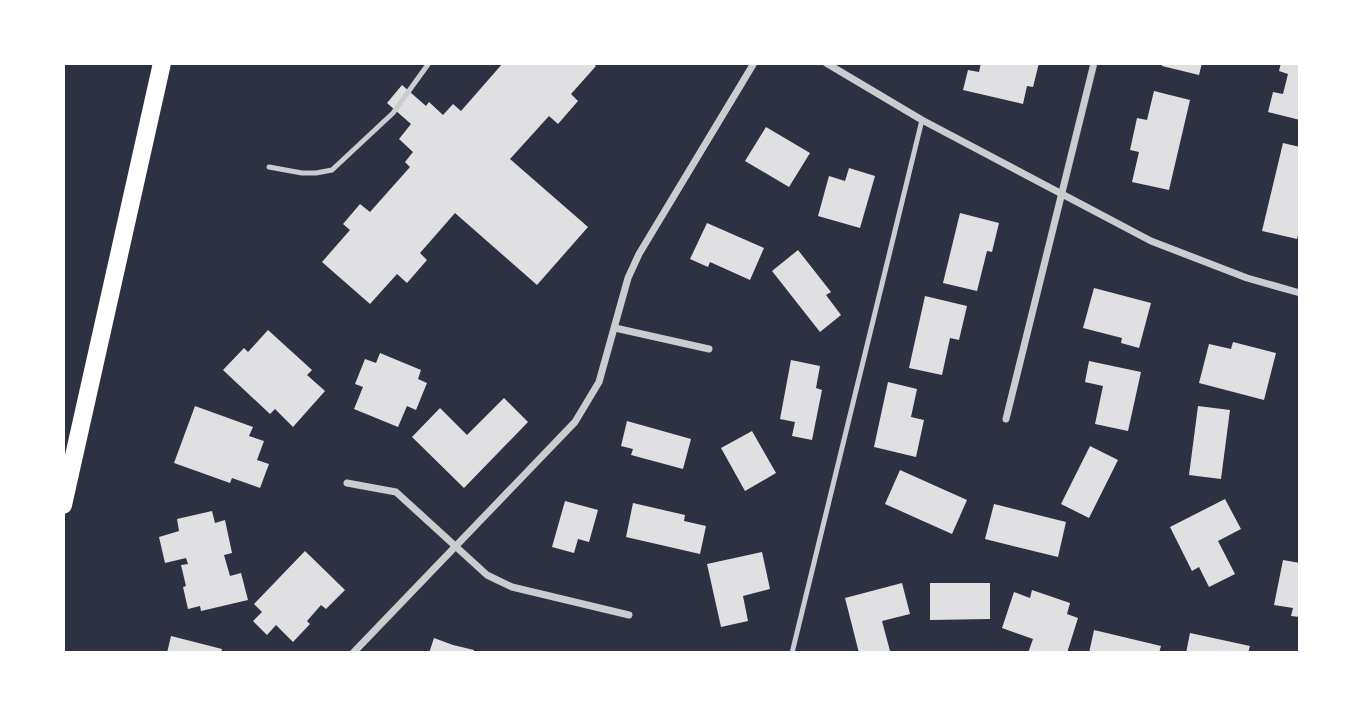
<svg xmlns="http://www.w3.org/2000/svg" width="1363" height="716" font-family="'Exo 2',sans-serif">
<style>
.building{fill:#e0e0e3}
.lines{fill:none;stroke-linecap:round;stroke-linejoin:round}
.service{stroke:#caccd0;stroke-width:5}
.minor{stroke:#caccd0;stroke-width:7}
.primary{stroke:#fff;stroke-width:18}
</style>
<rect width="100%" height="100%" fill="#2d3142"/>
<g class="building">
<path d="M503,63H592L596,66L571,94L578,101L558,124L549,116L510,159L588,227L537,285L455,213L420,253L427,260L407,283L397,274L370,304L322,262L350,230L343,224L360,204L370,212L410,167L405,162L413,152L399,139L411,124L387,103L402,85L426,106L429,102L443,115L453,104L461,111Z"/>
<path d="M981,63H1039L1033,87L1027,86L1023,104L963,90L968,70L979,72Z"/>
<path d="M1162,63H1202L1199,75L1162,66Z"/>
<path d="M1281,63H1300V120L1268,112L1273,92L1283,94L1288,74L1279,71Z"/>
<path d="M1154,91L1190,100L1169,190L1132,182L1139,152L1130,150L1137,118L1147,120Z"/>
<path d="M766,127L810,153L789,187L745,161Z"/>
<path d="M1283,143L1300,147V228L1297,239L1262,231Z"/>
<path d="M849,168L875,176L860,228L818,216L829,176L845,181Z"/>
<path d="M960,213L999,223L992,252L987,251L977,291L943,283Z"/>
<path d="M707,223L764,248L750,280L710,262L708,267L690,259Z"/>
<path d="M798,250L831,292L826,295L841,315L820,332L772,271Z"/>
<path d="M1094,288L1151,303L1139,348L1121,343L1122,338L1083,328Z"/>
<path d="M925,296L967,306L959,340L950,338L942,375L909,368Z"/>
<path d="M268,330L312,370L307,375L325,391L293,427L275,409L270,414L223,370L244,348L248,352Z"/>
<path d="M1233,342L1276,353L1264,400L1199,383L1209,344L1231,349Z"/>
<path d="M380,353L421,370L418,379L427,383L416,410L407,406L398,427L354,409L363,387L355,384L365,359L376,363Z"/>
<path d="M791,360L820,366L816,388L822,390L812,440L792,436L795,422L780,419Z"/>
<path d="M1089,361L1141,372L1128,431L1095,424L1103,386L1085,382Z"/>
<path d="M888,382L917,389L911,417L924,420L916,457L874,447Z"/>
<path d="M504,398L528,422L464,488L412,437L440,408L467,435Z"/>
<path d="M195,406L253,427L249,436L264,441L257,460L269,464L260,488L232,478L230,483L174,463Z"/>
<path d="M1198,406L1230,410L1221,479L1189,475Z"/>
<path d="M627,421L691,439L683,469L631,455L633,449L621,446Z"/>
<path d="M752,431L776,473L745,491L721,448Z"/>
<path d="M1090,446L1118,460L1089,518L1061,504Z"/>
<path d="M900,470L967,500L952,534L885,504Z"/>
<path d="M1225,499L1241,529L1218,541L1235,574L1209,587L1199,567L1192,571L1170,527Z"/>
<path d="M565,501L598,510L589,542L578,539L574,553L552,547Z"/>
<path d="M633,503L685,515L684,521L706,526L700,554L626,537Z"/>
<path d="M994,504L1066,522L1058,557L985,539Z"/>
<path d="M212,511L215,523L225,520L232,553L224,555L230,576L241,573L248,600L201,611L200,606L188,609L183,587L186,586L181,565L188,564L186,558L165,563L159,537L179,531L177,519Z"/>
<path d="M305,551L345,590L326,609L321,605L307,621L310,624L293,642L276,625L267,635L253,621L262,612L254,604Z"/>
<path d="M762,552L770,589L743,596L748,621L721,627L707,564Z"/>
<path d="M1283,560L1300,563V617L1291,616L1293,608L1274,605Z"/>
<path d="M902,583L910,614L882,621L890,651L859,653L845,598Z"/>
<path d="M930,583H990V619L930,620Z"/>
<path d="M1032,590L1070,603L1067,614L1078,618L1067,653H1028L1033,639L1002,628L1014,592L1030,598Z"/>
<path d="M1094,630L1161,646L1159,653H1089Z"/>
<path d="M1190,633L1250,646L1248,653H1186Z"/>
<path d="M171,636L222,649L221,653H167Z"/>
<path d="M434,638L453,645L474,650L473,653H429Z"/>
</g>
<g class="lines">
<g class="service">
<path d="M269,167L302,173H316L332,170L393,113L429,63"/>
<path d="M792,653L922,120"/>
</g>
<g class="minor">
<path d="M826,63L922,120L1151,241L1247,278L1300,293"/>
<path d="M615,328L709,349"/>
<path d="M1006,419L1094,63"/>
<path d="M347,483L396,492L487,575L512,587L629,615"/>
<path d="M353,653L575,422L599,382L628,278L639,254L754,63"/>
</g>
<path class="primary" d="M63,505L162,63"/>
</g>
<rect width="1363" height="716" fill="none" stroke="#ffffff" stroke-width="130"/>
</svg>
